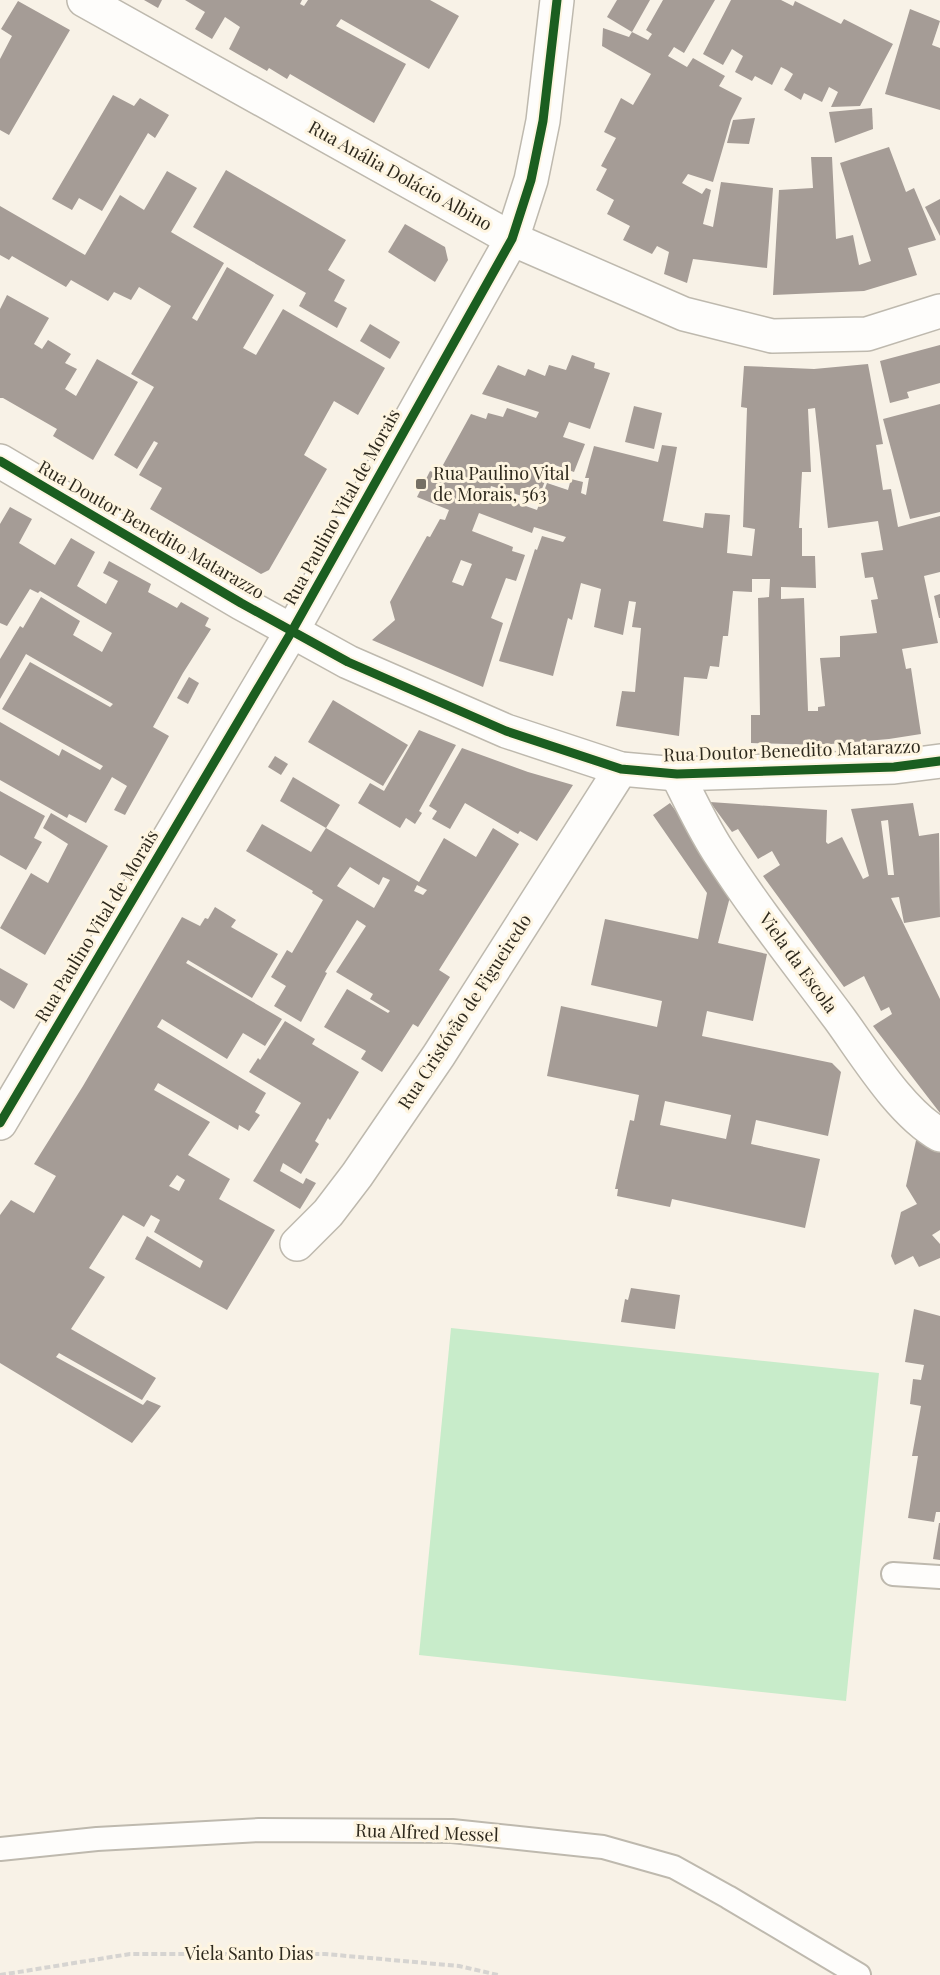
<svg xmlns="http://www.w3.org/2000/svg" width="940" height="1975" font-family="'Playfair Display',serif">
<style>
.green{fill:#c8ecca}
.building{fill:#a59c96;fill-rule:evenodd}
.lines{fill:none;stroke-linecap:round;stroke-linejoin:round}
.service-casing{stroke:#beb9ae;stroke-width:26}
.minor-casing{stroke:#beb9ae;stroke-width:36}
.tertiary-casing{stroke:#beb9ae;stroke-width:36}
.path{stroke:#d6d4d1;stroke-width:4;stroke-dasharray:6 3;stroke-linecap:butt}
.service{stroke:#fefdfb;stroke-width:22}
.minor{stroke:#fefdfb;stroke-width:33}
.tertiary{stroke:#fefdfb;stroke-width:33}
.cycleway-casing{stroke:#fef5e1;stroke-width:13}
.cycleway{stroke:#1b5e20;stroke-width:9}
.poi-dot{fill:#756f64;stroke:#fef5e1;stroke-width:2}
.labels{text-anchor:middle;stroke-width:6;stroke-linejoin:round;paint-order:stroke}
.street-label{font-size:18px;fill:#2e291d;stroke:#fef5e1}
.poi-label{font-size:18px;fill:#2e291d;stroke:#fef5e1;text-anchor:start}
</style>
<rect width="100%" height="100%" fill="#f8f2e7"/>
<path class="green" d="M451,1328L879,1373L846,1701L419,1655Z"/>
<g class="building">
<path d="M144,0H162L158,8Z"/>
<path d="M185,0H302L300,4L304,6L308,0H430L459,16L429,69L341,19L336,26L406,64L374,123L290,74L287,79L269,68L267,71L229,49L240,27L225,17L212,39L195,29L205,12Z"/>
<path d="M617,0H650L632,32L607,17Z"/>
<path d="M663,0H715L684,53L674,47L668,56L687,67L693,58L725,76L719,86L742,98L731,120L713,182L688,174L682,183L702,194L706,188L711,190L703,224L713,227L721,182L773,188L767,268L693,259L687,283L664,274L669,252L657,246L652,254L623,240L630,226L607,214L614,200L596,190L607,169L601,166L616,138L604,132L621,98L633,105L651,74L602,46L603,28L629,37L632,32L648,40L652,34L646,30Z"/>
<path d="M731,0H781L793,6L795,1L841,24L844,19L893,44L860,106L831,107L838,92L829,87L822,102L804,93L801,100L784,90L793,74L787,70L781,67L772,85L755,76L752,81L735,72L743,56L732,49L723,65L703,54Z"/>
<path d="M18,1L70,30L9,135L0,130V59L12,36L1,29Z"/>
<path d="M910,9L940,21L932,45L940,48V110L885,94Z"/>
<path d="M113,95L134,106L140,98L169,115L155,138L148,133L102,211L79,198L72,210L52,199Z"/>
<path d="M872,108L873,129L835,143L829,112Z"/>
<path d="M755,118L749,144L727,143L733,120Z"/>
<path d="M889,147L906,192L914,188L936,240L908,248L917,275L864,291L773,295L779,190L813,188L811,157H832L836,239L853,235L859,265L871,261L840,163Z"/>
<path d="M226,170L346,240L328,270L345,280L334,301L347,308L337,328L299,306L306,293L193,227Z"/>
<path d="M167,171L197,188L171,232L224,263L192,318L197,321L227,267L274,295L243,348L256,355L283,309L385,368L358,415L334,401L304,455L327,469L269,570L261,574L150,509L162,488L139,475L158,443L154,441L137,469L114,455L154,387L131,374L171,306L139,287L131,300L114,292L108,301L71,280L66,287L12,256L9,260L0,255V206L85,255L120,195L144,210Z"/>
<path d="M940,199V236L925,207Z"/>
<path d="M405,224L445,247L448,260L435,282L388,252Z"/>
<path d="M7,295L49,318L34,344L42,349L48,340L71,354L65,363L77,369L65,389L76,396L97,359L138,382L93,460L53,436L57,429L3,398H0V309Z"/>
<path d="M370,324L400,342L390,359L360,341Z"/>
<path d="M940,345V383L907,392L909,398L890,403L880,361Z"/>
<path d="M572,355L595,363L594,368L610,373L590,429L569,422L563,437L585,444L574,472L552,464L537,501L491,486L489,493L537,510L547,483L568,490L571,479L583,482L581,493L586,495L589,478H585L594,446L658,462L662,445L677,447L663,521L703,528L705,513L730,515L727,553L752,556L755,529L743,527L747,408L741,407L744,366L814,369L868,364L883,444L876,445L883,490L891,489L898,527L940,516V572L924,576L938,643L902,649L906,669L911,668L921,734L889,739L819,745L751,743V715H760L758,598L769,597L770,579H752V592L733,591L728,636H723L719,667L710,666L707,679L684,677L679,736L616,726L622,691L635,692L641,628L632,627L636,602L629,601L623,635L594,627L601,589L581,583L572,620L568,618L553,676L499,661L535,549L537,550L542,536L563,542L566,537L534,527L532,533L479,513L472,531L513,547L512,551L525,555L516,581L506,578L491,618L503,623L483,687L372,640L395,620L390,602L427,536L430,537L440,519L445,520L449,510L417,497L430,471L438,474L471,414L486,419L488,413L503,417L507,408L536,418L539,412L482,394L498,365L525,376L528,369L545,376L549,365L566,370ZM815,408L828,528L878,521L883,550L861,553L865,578L873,577L878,599L871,600L877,633L840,636V657L820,658L825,706L818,707V711H808L804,598L781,599V587L816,588L815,556H802V528H799L802,472H811L808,409ZM461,560L472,564L463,586L452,582Z"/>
<path d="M940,404V512L910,519L883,419Z"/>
<path d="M634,406L662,413L654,449L625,442Z"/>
<path d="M10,507L32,519L19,543L55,565L71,538L95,552L77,586L106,604L118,581L103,573L109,561L151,584L148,592L177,608L181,602L209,618L205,626L211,629L183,673L153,727L169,736L125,815L114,810L127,786L112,777L86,823L69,814L67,818L0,780V722L59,756L62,749L100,770L103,766L2,709L30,662L110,707L113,704L26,654L0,699V659L20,626L23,628L41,597L80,621L73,635L102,652L112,633L40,591L38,593L30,589L7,626L0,623V524Z"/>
<path d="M940,594V618H939L934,596Z"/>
<path d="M189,677L199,683L188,704L177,698Z"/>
<path d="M333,700L408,745L383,786L308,742Z"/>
<path d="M419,730L456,745L419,811L422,813L415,824L406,818L400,828L358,803L370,783L384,791Z"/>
<path d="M462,748L528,772L573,785L537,841L520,831L518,834L465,803L450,829L432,819L437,811L429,806Z"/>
<path d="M275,756L288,764L281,775L268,767Z"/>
<path d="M293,777L340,805L326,828L280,801Z"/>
<path d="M0,791L45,816L34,838L42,842L26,870L0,855Z"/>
<path d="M710,802L827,810L826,842L828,844L842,837L863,879L869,876L851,809L913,803L919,836L939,833L940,917L904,923L899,897L891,898L940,999V1113L873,1026L892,1014L889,1007L881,1011L864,976L844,987L763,876L780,865L772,851L758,859L738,829L732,832ZM888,820L894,875H888L881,821Z"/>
<path d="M670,803L732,889L718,943L767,954L753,1021L707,1011L702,1036L832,1063L841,1072L828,1136L756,1120L751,1144L820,1159L805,1228L672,1199L670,1207L617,1196L618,1189H615L630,1120L634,1121L639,1095L547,1076L561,1006L657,1027L662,1001L591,985L605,919L698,939L707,893L653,815ZM665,1101L731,1115L726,1139L660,1125Z"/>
<path d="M51,813L108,846L45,955L0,928L31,873L48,883L68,844L43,828Z"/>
<path d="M262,824L311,852L326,828L419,882L444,838L476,857L493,828L519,844L439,970L450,977L418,1027L413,1024L382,1072L361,1059L366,1051L324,1027L347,989L388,1013L390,1011L370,999L373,994L336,972L366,926L357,920L325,972L327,973L301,1022L274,1006L286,986L271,977L287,950L292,953L323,900L312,893L313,891L246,851ZM350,867L379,885L383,877L390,880L374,908L337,886ZM417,885L427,890L423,895L414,891Z"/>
<path d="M215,907L236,920L231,927L278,954L252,998L188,960L186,963L282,1019L265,1046L243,1033L227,1059L162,1019L157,1027L266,1093L255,1112L260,1115L249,1131L239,1125L238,1130L158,1083L154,1090L210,1122L188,1155L230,1179L219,1199L275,1230L227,1310L135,1259L147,1236L200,1268L203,1261L154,1232L160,1220L151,1215L144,1227L123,1215L89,1268L105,1277L71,1329L156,1378L142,1400L59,1353L56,1357L143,1405L147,1400L161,1406L132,1443L0,1363V1215L11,1200L34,1213L56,1176L34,1164L83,1086L182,917L200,926L205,918L208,919ZM177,1175L185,1180L179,1191L169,1186Z"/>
<path d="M0,968L28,984L14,1009L0,1000Z"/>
<path d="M285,1021L315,1039L312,1044L359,1072L330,1120L328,1118L315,1141L319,1144L301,1174L283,1163L280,1171L303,1184L306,1178L316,1183L300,1209L253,1181L301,1103L249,1072L258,1058L260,1060Z"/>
<path d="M917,1136L940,1145V1230L932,1235L940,1244V1258L919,1267L913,1256L895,1265L891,1256L901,1212L917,1204L906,1186Z"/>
<path d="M631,1288L680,1295L675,1329L621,1322L625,1299L628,1300Z"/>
<path d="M914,1309L940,1316V1512H936L934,1522L908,1518L918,1456H912L921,1406L910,1404L913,1379L921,1380L924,1365L905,1362Z"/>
<path d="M939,1523H940V1560L933,1559Z"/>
</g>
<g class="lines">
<defs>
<g id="service">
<path d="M893,1574L940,1577"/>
<path d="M0,1849L97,1839L259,1830L452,1831L603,1847L674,1867L728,1897L859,1975"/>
</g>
<g id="minor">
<path d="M84,0L512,239L684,314L772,336L867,334L940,311"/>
<path d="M0,461L241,603L348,662L506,731L621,769L677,774L894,767L940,761"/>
<path d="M677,774C690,800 702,826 718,851C755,909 798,963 839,1018C866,1055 900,1112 940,1135"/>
<path d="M297,1244L328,1213L357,1175L439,1055L621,769"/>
</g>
<path id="tertiary" d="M0,1123L292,631L512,239L531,180L543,121L557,0"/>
</defs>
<use href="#service" class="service-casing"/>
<use href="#minor" class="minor-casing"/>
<use href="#tertiary" class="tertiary-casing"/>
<path class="path" d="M0,1975L130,1954H325L459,1966L498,1975"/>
<use href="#service" class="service"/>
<use href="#minor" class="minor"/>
<use href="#tertiary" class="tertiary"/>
<defs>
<g id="cycleway">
<path d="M0,461L241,603L348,662L506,731L621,769L677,774L894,767L940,761"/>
<path d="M0,1123L292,631L512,239L531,180L543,121L557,0"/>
</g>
</defs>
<use href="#cycleway" class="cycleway-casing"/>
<use href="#cycleway" class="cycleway"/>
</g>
<rect class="poi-dot" x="415" y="478" width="12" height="12" rx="3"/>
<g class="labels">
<g class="street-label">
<text transform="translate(400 176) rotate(29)" y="6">Rua Anália Dolácio Albino</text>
<text transform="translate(342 507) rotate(-61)" y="6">Rua Paulino Vital de Morais</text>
<text transform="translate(151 530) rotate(30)" y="6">Rua Doutor Benedito Matarazzo</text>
<text transform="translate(792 751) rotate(-2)" y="6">Rua Doutor Benedito Matarazzo</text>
<text transform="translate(97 926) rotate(-59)" y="6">Rua Paulino Vital de Morais</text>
<text transform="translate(798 963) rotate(54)" y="6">Viela da Escola</text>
<text transform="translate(465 1012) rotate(-57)" y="6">Rua Cristóvão de Figueiredo</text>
<text transform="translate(427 1833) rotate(2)" y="6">Rua Alfred Messel</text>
<text x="249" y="1960">Viela Santo Dias</text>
</g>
<g class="poi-label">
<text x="433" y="480">Rua Paulino Vital<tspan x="433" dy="21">de Morais, 563</tspan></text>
</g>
</g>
</svg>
